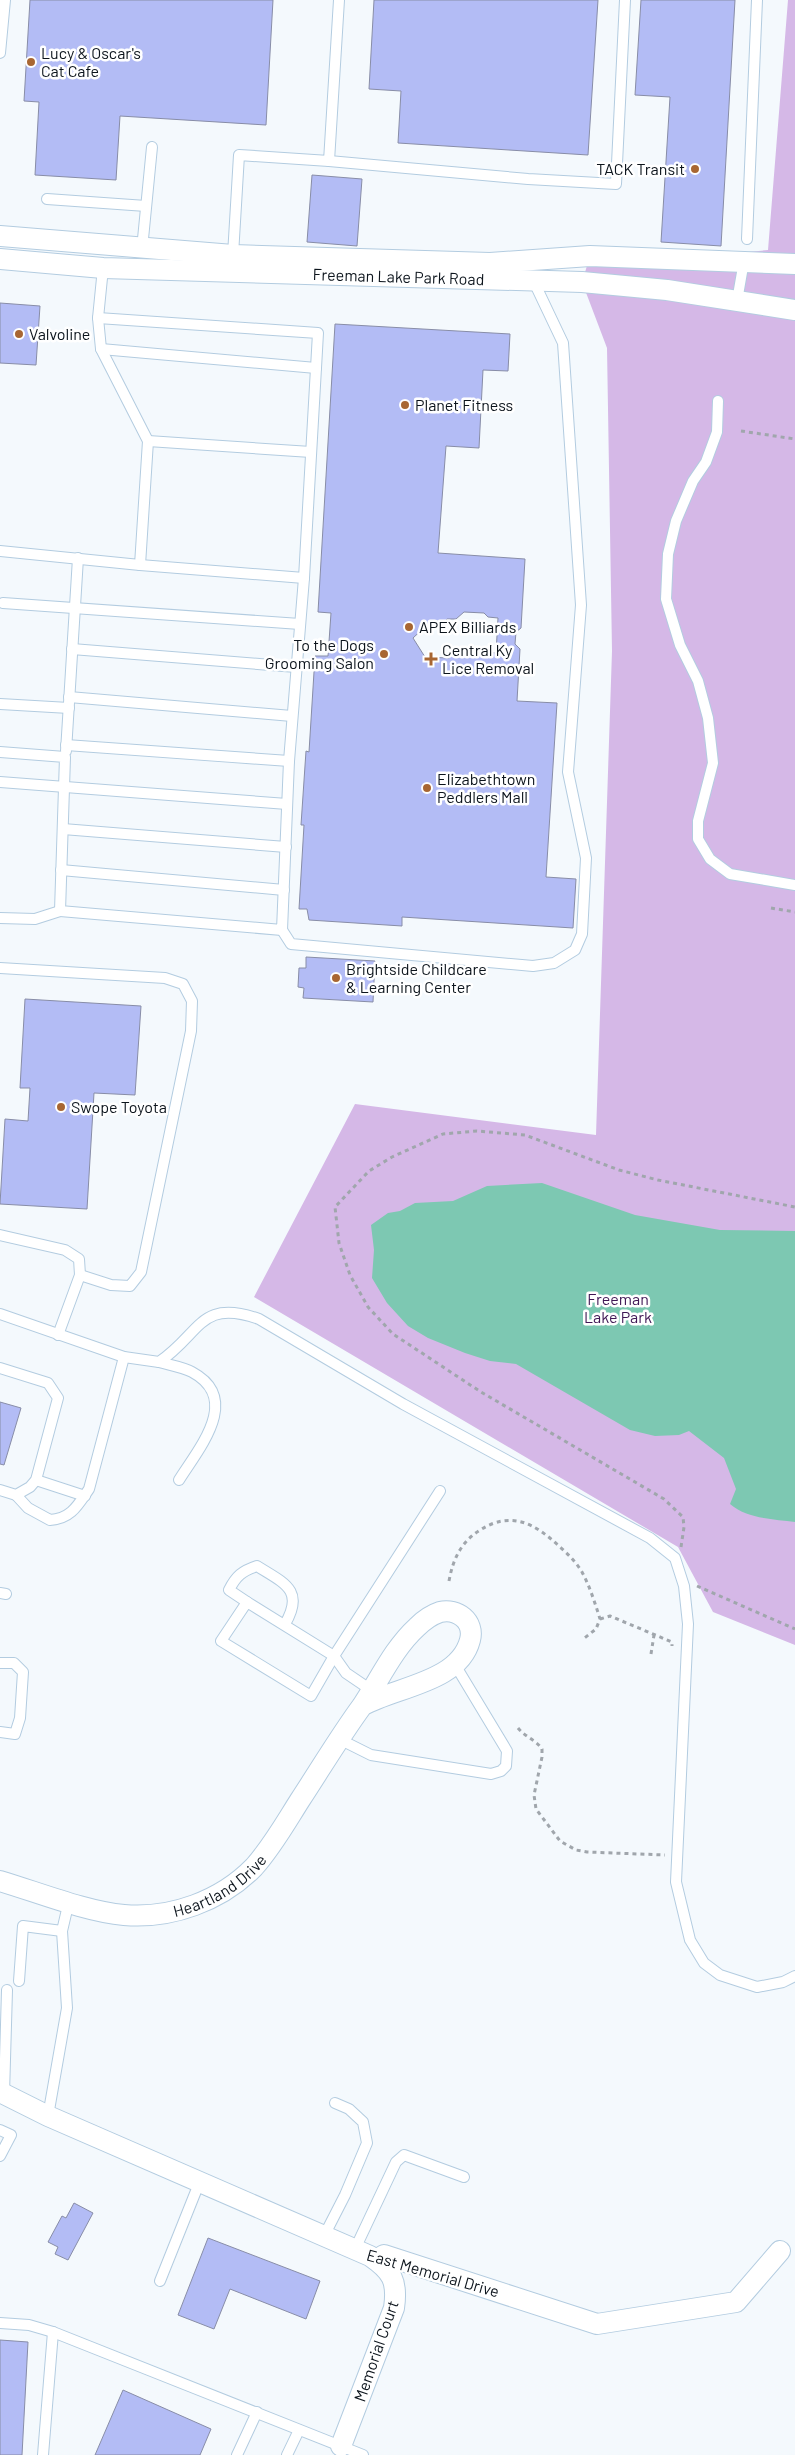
<svg xmlns="http://www.w3.org/2000/svg" width="795" height="2455" font-family="Barlow,sans-serif">
<style>
.green{fill:#d5b8e7}
.water{fill:#7dc8b2}
.building{fill:#b3bcf5;stroke:#888da7;fill-rule:evenodd}
.lines{fill:none;stroke-linecap:round;stroke-linejoin:round}
.lane-casing{stroke:#b3cce0;stroke-width:12}
.street-casing{stroke:#b3cce0;stroke-width:22}
.path{stroke:#a0a6ac;stroke-width:3;stroke-dasharray:4 4;stroke-linecap:butt}
.lane{stroke:#fff;stroke-width:10}
.street{stroke:#fff;stroke-width:20}
.poi-dot{fill:#a86632;stroke:#fff;stroke-width:2}
.labels{text-anchor:middle;stroke-width:5;stroke-linejoin:round;paint-order:stroke}
.poi-label{font-size:16px;fill:#0c141c;stroke:#fff;text-anchor:start}
.street-label{font-size:16px;fill:#0c141c;stroke:#fff}
.park-label{font-size:16px;fill:#401755;stroke:#fff}
</style>
<rect width="100%" height="100%" fill="#f4f9fd"/>
<path class="green" d="M788,0H795V1645L713,1612L678,1547L254,1297L355,1104L596,1135L612,651L607,348L582,282L590,256L654,261L768,250Z"/>
<path class="water" d="M542,1183L635,1215L720,1230L795,1231V1522C774,1519 747,1519 730,1504L736,1489L724,1458L689,1431L679,1435L655,1436L630,1430L516,1364L490,1361L465,1353L428,1338L408,1326L387,1303L372,1278L374,1250L371,1225L388,1213L400,1211L415,1203L453,1201L487,1186Z"/>
<g class="building">
<path d="M30,0H273L266,125L120,116L116,180L35,175L39,102L24,101Z"/>
<path d="M374,0H598L588,155L398,143L401,91L369,89Z"/>
<path d="M641,0H735L721,246L661,242L670,97L635,95Z"/>
<path d="M312,175L362,179L357,246L307,242Z"/>
<path d="M0,303L40,306L36,365L0,363Z"/>
<path d="M335,324L510,334L508,371L483,370L479,448L446,446L438,553L525,559L521,628L516,632L515,644L520,649L517,701L557,703L546,877L576,879L573,928L402,917V926L309,920L307,909H299L304,825H301L306,751L309,752L315,656H328L331,613L318,612ZM464,612L484,613L488,617L498,618L496,653L486,652L482,656L453,654L449,658L425,657L413,638L427,625L440,626L447,619H456Z"/>
<path d="M306,957L375,961L373,1002L303,998L304,988L298,987L299,968H306Z"/>
<path d="M25,999L141,1006L135,1095L94,1093L87,1209L0,1204L5,1119L28,1121L30,1088H20Z"/>
<path d="M0,1402L21,1408L4,1465L0,1464Z"/>
<path d="M74,2203L93,2213L68,2260L55,2254L58,2247L48,2242L62,2216L66,2218Z"/>
<path d="M208,2238L320,2281L306,2319L230,2289L214,2329L178,2315Z"/>
<path d="M0,2340L28,2342L22,2455H0Z"/>
<path d="M123,2390L211,2429L200,2455H95Z"/>
</g>
<g class="lines">
<defs>
<g id="lane">
<path d="M0,53L5,0"/>
<path d="M329,161L528,179L616,184L625,0"/>
<path d="M47,199L146,206"/>
<path d="M747,239L757,0"/>
<path d="M142,249L152,147"/>
<path d="M233,255L239,155L329,161L339,0"/>
<path d="M737,301L744,261"/>
<path d="M101,349L316,368"/>
<path d="M718,401L717,432L706,462L693,481L676,521L668,554L666,599L680,645L698,681L708,718L713,763L698,821V839L710,859L730,874L795,885"/>
<path d="M148,441L311,452"/>
<path d="M0,551L140,565L148,441L101,349L98,318L103,268"/>
<path d="M140,565L304,578"/>
<path d="M3,603L300,624"/>
<path d="M72,649L296,667"/>
<path d="M69,697L292,716"/>
<path d="M0,704L69,708"/>
<path d="M66,745L289,761"/>
<path d="M66,751L78,558"/>
<path d="M0,752L65,757L60,911L282,930L289,761L304,578L318,333L98,318"/>
<path d="M0,782L287,804"/>
<path d="M63,829L286,847"/>
<path d="M61,870L284,890"/>
<path d="M0,918L35,919L60,911"/>
<path d="M282,930L291,944L533,966L554,963L575,950L582,934L586,858L568,772L581,605L563,343L534,282"/>
<path d="M0,968L165,978L183,984L192,1001L191,1031L141,1272L130,1286L111,1285L80,1275"/>
<path d="M0,1235L65,1250L79,1259L80,1275L58,1335"/>
<path d="M0,1314L124,1357L159,1362C201,1334 199,1298 259,1319L403,1404L650,1538L675,1558L684,1586L688,1624L676,1882L690,1940L704,1963L720,1975L757,1987L783,1982L795,1976"/>
<path d="M159,1362C170,1365 183,1367 192,1372C242,1399 199,1448 179,1480"/>
<path d="M0,1368L48,1383L58,1398L36,1480L30,1487L16,1495L0,1490"/>
<path d="M36,1480L85,1496"/>
<path d="M16,1495L28,1508L50,1520C71,1519 78,1505 89,1489L124,1357"/>
<path d="M0,1593L6,1594"/>
<path d="M247,1602L334,1656L311,1696L221,1641Z"/>
<path d="M247,1602L229,1590C236,1576 242,1571 257,1566C284,1583 305,1590 285,1624"/>
<path d="M0,1663H14L23,1672L20,1718L15,1734L0,1732"/>
<path d="M371,1690L346,1673L334,1656L440,1491"/>
<path d="M339,1739L371,1755L491,1774L501,1771L506,1766L507,1751L454,1663"/>
<path d="M19,1981L23,1926L62,1931"/>
<path d="M4,2094L7,1990"/>
<path d="M48,2116L67,2008L62,1931L69,1901"/>
<path d="M0,2130L11,2135L0,2156"/>
<path d="M324,2236L345,2195L367,2143L363,2122L349,2109L335,2103"/>
<path d="M355,2249L396,2162L404,2155L464,2177"/>
<path d="M160,2281L200,2181"/>
<path d="M0,2323L29,2325L53,2332L363,2455"/>
<path d="M43,2455L53,2332"/>
<path d="M237,2455L257,2412"/>
<path d="M287,2455L299,2430"/>
</g>
<g id="street">
<path d="M0,236L233,255L490,263L590,256L795,264"/>
<path id="s1" d="M0,259L103,268L582,282L667,290L795,310"/>
<path id="s2" d="M0,1881C37,1892 87,1912 124,1915C171,1919 221,1901 254,1867C272,1847 286,1822 300,1800C321,1768 340,1736 362,1706C380,1679 393,1649 417,1627C424,1620 431,1615 440,1612C457,1608 475,1621 470,1640C459,1683 394,1687 362,1706"/>
<path d="M0,2092L48,2116L370,2256C392,2271 398,2281 394,2308L341,2446"/>
<path d="M376,2260L384,2255L597,2324L736,2302L780,2251"/>
</g>
</defs>
<use href="#lane" class="lane-casing"/>
<use href="#street" class="street-casing"/>
<g class="path">
<path d="M741,431L795,439"/>
<path d="M771,908L795,912"/>
<path d="M681,1547L684,1527L683,1517L664,1499L481,1392L393,1334L368,1307L350,1275L339,1243L335,1207L369,1171L392,1157L443,1134L477,1131L525,1135L619,1170L658,1180L795,1207"/>
<path d="M449,1581C453,1559 461,1542 480,1530C512,1510 535,1524 559,1546C568,1554 576,1562 582,1572C590,1587 595,1603 600,1619L596,1629L582,1640"/>
<path d="M697,1586L795,1629"/>
<path d="M600,1619L610,1616L672,1642V1646"/>
<path d="M651,1654L654,1635"/>
<path d="M518,1728C525,1737 536,1740 542,1749V1757L534,1795L536,1809L560,1841L576,1850L587,1852L665,1855"/>
</g>
<use href="#lane" class="lane"/>
<use href="#street" class="street"/>
</g>
<g class="poi-dot">
<circle cx="31" cy="62" r="5"/>
<circle cx="695" cy="169" r="5"/>
<circle cx="19" cy="334" r="5"/>
<circle cx="405" cy="405" r="5"/>
<circle cx="409" cy="627" r="5"/>
<circle cx="384" cy="654" r="5"/>
<path d="M428.5 651.5h5v5h5v5h-5v5h-5v-5h-5v-5h5z"/>
<circle cx="427" cy="788" r="5"/>
<circle cx="336" cy="978" r="5"/>
<circle cx="61" cy="1107" r="5"/>
</g>
<g class="labels">
<g class="poi-label">
<text x="41" y="59">Lucy &amp; Oscar's<tspan x="41" dy="18">Cat Cafe</tspan></text>
<text x="685" y="175" text-anchor="end">TACK Transit</text>
<text x="29" y="340">Valvoline</text>
<text x="415" y="411">Planet Fitness</text>
<text x="419" y="633">APEX Billiards</text>
<text x="374" y="651" text-anchor="end">To the Dogs<tspan x="374" dy="18">Grooming Salon</tspan></text>
<text x="442" y="656">Central Ky<tspan x="442" dy="18">Lice Removal</tspan></text>
<text x="437" y="785">Elizabethtown<tspan x="437" dy="18">Peddlers Mall</tspan></text>
<text x="346" y="975">Brightside Childcare<tspan x="346" dy="18">&amp; Learning Center</tspan></text>
<text x="71" y="1113">Swope Toyota</text>
</g>
<g class="street-label">
<text dy="6" stroke="none"><textPath href="#s1" startOffset="399">Freeman Lake Park Road</textPath></text>
<text dy="6" stroke="none"><textPath href="#s2" startOffset="232">Heartland Drive</textPath></text>
<text transform="translate(433 2273) rotate(16)" y="6">East Memorial Drive</text>
<text transform="translate(376 2351) rotate(-71)" y="6">Memorial Court</text>
</g>
<g class="park-label">
<text x="618" y="1305">Freeman<tspan x="618" dy="18">Lake Park</tspan></text>
</g>
</g>
</svg>
